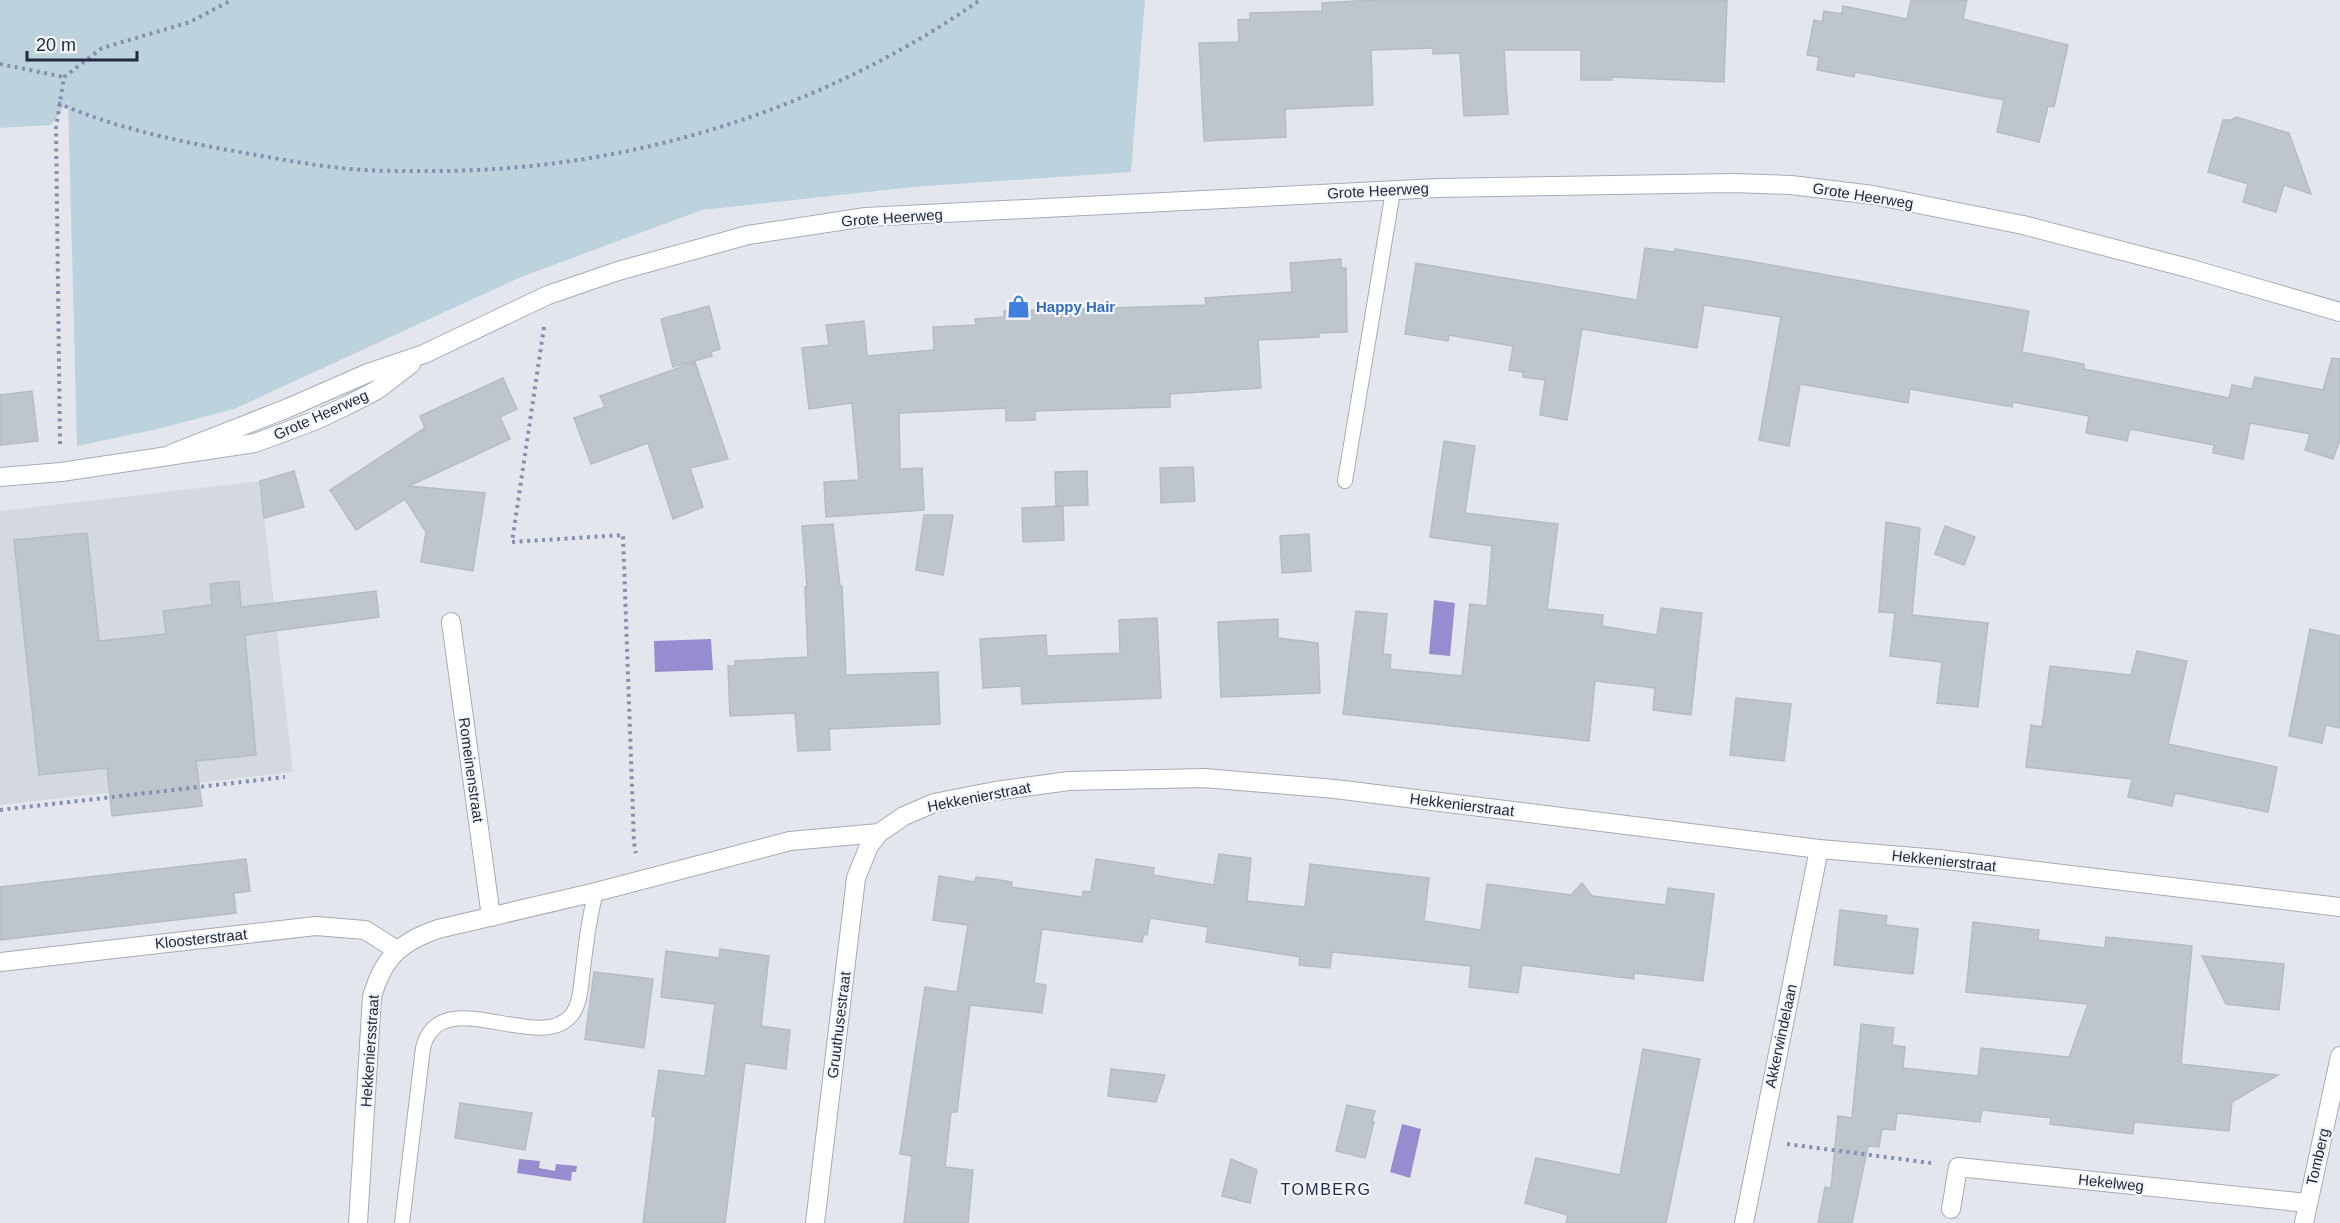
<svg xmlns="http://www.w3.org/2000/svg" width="2340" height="1223" font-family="Helvetica,sans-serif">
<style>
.built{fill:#d4d9e0}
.green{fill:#bcd3dd}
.water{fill:#988cd1}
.building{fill:#bfc5cd;stroke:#b5bcc6;stroke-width:1.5}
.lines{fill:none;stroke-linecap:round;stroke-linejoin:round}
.lane-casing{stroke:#a6aab5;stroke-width:16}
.street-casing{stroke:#a6aab5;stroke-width:20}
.secondary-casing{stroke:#a4acbb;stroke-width:20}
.path{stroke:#8490b0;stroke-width:4;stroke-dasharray:3 4.5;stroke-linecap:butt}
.lane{stroke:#fff;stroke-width:14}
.street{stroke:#fff;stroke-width:18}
.secondary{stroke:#fff;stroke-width:18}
.labels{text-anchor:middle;stroke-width:4.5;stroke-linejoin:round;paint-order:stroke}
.street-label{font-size:15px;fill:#23293e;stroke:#f3f6f9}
.shop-label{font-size:15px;font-weight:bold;fill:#366cbe;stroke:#f3f6f9;text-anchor:start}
.neighbourhood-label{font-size:16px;letter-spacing:1.5px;fill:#1f2950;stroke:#f3f6f9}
</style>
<rect width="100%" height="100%" fill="#e3e7ed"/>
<path class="built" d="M260,481L293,772L0,805V511Z"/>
<path class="green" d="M0,0H1145L1131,172L913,187L702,210L521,277L234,409L158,429L77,446L68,101L51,125L0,128Z"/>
<g class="water">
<path d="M1434,600L1455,603L1450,656L1429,654Z"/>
<path d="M711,639L713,670L655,672L654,641Z"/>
<path d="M1402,1124L1421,1129L1410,1178L1390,1172Z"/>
<path d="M519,1159L540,1161L539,1168L555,1171L556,1164L577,1166L576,1172H572L571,1181L517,1173Z"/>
</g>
<g class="building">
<path d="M1374,0H1727L1724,82L1612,77V80H1581V50H1504L1508,114L1464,116L1460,53L1433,54V48L1371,50L1373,105L1285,109L1286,137L1204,141L1199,43L1239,42L1238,20L1250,19V13L1322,11V3Z"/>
<path d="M1911,0H1967L1963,19L2068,45L2054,107L2048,106L2039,142L1997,132L2004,100L1855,72L1854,77L1817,70L1819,57L1807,55L1814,20L1822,22L1824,11L1842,14L1843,6L1907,19Z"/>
<path d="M2236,117L2289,133L2311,194L2284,185L2276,212L2243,202L2248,184L2208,172L2223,120H2231Z"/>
<path d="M1645,248L1674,252L1675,249L1749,261L2029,311L2022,352L2084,364V369L2229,398L2232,385L2252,389L2255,377L2323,390L2332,358L2340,359V440L2333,459L2305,450L2310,434L2250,423L2243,459L2213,453L2214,445L2130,429L2127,441L2086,433L2089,416L2013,402L2012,407L1910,389L1908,403L1800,384L1789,446L1759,440L1781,317L1704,305L1697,348L1582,329L1567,420L1540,415L1545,380L1523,377V372L1509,370L1513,346L1449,335L1448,341L1405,334L1416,263L1637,300Z"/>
<path d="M1341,259V268H1346L1347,332L1319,333V337L1258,340L1261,388L1170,394V407L1035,411V420L1006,421V408L899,413L900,469L922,468L924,510L826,517L824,482L859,480L852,403L809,409L802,348L829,345L826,325L864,321L867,356L934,350L933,327L976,325L975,319L1004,317V311L1206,305L1205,298L1292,292L1290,263Z"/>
<path d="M709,306L720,349L711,352L712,356L673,367L661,319Z"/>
<path d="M695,362L728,459L690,468L703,507L673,519L648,443L591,464L574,418L605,407L600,396Z"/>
<path d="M503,378L517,409L500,417L510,439L409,486L485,493L473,571L421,562L426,532L405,499L356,530L330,490L425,428L420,416Z"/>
<path d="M32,391L38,441L0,445V395Z"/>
<path d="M1444,441L1475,446L1465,513L1558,524L1547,609L1603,615L1602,626L1657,635L1661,608L1702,613L1691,715L1653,710L1655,688L1595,681L1589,741L1343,714L1356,611L1387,614L1383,654L1391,655L1390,669L1462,676L1470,604L1487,606L1492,546L1430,537Z"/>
<path d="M1193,467L1195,501L1161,503L1160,468Z"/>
<path d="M294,471L304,507L264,518L260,481Z"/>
<path d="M1087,471L1088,505L1056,506L1055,472Z"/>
<path d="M1063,506L1064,540L1023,542L1022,508Z"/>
<path d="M924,515H953L943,575L916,570Z"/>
<path d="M1886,522L1920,528L1912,615L1988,623L1978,707L1937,703L1942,662L1890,656L1895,613L1879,612Z"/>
<path d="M833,524L840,586H842L846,675L938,672L940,724L829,729L830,750L798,751L795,713L730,716L728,666H735V661L808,657L805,587H807L802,526Z"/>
<path d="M1945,526L1975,537L1964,565L1935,554Z"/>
<path d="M87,533L99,641L166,634L163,611L212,605L210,584L239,581L241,607L376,591L379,617L245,635L256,755L196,761L202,806L112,816L107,768L39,775L14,540Z"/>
<path d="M1309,534L1311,571L1282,573L1280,536Z"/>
<path d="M1157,618L1161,698L1022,704L1021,686L983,688L980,639L1046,635L1047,656L1120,653L1119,620Z"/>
<path d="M1278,619V638L1318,643L1320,693L1221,697L1218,622Z"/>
<path d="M2310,629L2340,636V728L2326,725L2322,743L2289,736Z"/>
<path d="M2137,651L2187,661L2168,744L2277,767L2268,812L2175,793L2172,806L2128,797L2132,779L2026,767L2031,725L2042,727L2050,666L2131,675Z"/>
<path d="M1736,698L1791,704L1784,761L1730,755Z"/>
<path d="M1219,854L1251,858L1247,901L1305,907L1310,864L1429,878L1424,921L1481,930L1487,884L1571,895L1582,883L1592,896L1666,905L1668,888L1714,894L1703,981L1634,973V979L1522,965L1518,993L1469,987L1471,966L1332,952L1330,968L1299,965L1300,957L1206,942L1208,927L1150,918L1147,935L1144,934L1142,942L1042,929L1034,983L1046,985L1042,1013L970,1005L957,1112H951L945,1167L973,1170L968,1223H904L912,1156L900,1154L925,987L957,992L968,925L933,920L939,876L975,882L976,877L994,879L1012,882L1011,887L1082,897L1083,891L1091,892L1096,859L1154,868L1153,875L1214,885Z"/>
<path d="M246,859L250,891L234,893L236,913L0,940V887Z"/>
<path d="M1840,910L1887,916L1886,925L1918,929L1913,974L1834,965Z"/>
<path d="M1973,922L2039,930L2038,940L2071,944L2105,948L2106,937L2192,946L2181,1064L2278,1075L2232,1102L2229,1131L2134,1122L2133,1134L2050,1124L2051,1118L1982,1110L1980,1122L1897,1113L1895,1130L1882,1129L1879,1147L1868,1146L1852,1223H1818L1825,1187L1831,1188L1838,1116L1852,1118L1861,1024L1894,1028L1892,1045L1905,1047L1903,1068L1978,1076L1981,1048L2069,1057L2088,1004L1966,992Z"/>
<path d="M720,949L769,956L761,1026L790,1030L786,1069L745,1063L725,1223H643L656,1117L652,1116L659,1070L705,1076L715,1004L661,997L666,951L719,958Z"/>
<path d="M2202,956L2284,964L2279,1010L2226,1004Z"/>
<path d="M594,972L653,979L644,1048L585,1039Z"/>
<path d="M1643,1049L1700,1059L1666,1223H1566L1568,1215L1525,1203L1536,1158L1620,1175Z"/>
<path d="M1111,1069L1165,1075L1156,1102L1108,1096Z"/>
<path d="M460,1103L532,1113L525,1150L455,1138Z"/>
<path d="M1347,1105L1375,1111L1372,1121L1374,1122L1365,1158L1336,1151Z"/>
<path d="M1231,1159L1257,1170L1250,1203L1222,1196Z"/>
</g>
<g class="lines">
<defs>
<g id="lane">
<path d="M1345,481L1393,191"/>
<path d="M402,1223L423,1048C440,979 542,1058 573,1013C581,1001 581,983 583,969C586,943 589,917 596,892"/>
</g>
<g id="street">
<path d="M451,622L491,917"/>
<path d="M0,962L316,926L365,930L397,950"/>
<path d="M1951,1209L1958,1167L2307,1203"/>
<path d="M358,1223L372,997C383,958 400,942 438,929L596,892L790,841L879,833L904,816L934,803L995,791L1069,781L1204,778L1335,789L1819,849L1938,859L2340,907"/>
<path d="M815,1223L856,878L869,846L879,833"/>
<path d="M1744,1223L1819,849"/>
<path d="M2304,1223L2340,1056"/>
</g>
<g id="secondary">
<path d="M171,454L288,408L368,373L424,354L548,295L618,271L748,235L866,217L1438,188L1733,183L1791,185L1873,195L2023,225L2188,268L2340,312"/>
<path d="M0,477L61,472L255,443L314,421L346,406L377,390L411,364"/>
</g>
</defs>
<use href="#lane" class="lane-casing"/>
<use href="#street" class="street-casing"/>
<use href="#secondary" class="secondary-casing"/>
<g class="path">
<path d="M0,64L64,77"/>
<path d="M58,103C117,129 182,142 245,153C280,159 315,166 351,169C373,171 396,171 418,171C617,174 817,114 980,0"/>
<path d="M544,327L512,542L623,535L634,843L636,853"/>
<path d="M60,444L56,128L64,77L102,48L190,22L232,0"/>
<path d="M0,810L285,777"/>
<path d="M1787,1144L1931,1163"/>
</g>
<use href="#lane" class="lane"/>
<use href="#street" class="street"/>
<use href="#secondary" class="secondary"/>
</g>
<defs>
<symbol id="shop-bare" viewBox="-9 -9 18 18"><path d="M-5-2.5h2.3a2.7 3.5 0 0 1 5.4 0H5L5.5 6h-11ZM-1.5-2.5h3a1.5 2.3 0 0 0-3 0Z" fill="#3f7fe0" stroke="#f3f6f9" stroke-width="2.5" paint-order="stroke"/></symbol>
</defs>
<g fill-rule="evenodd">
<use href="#shop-bare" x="1002" y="290" width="33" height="33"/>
</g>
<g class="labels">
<g class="street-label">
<text transform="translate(1378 191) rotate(-3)" y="5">Grote Heerweg</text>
<text transform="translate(1863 196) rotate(9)" y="5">Grote Heerweg</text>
<text transform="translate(892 218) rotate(-4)" y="5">Grote Heerweg</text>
<text transform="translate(321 415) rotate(-24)" y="5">Grote Heerweg</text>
<text transform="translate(471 770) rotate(82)" y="5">Romeinenstraat</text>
<text transform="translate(979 797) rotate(-11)" y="5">Hekkenierstraat</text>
<text transform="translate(1462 805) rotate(7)" y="5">Hekkenierstraat</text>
<text transform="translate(1944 861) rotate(6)" y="5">Hekkenierstraat</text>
<text transform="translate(201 939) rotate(-6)" y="5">Kloosterstraat</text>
<text transform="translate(839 1025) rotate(-83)" y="5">Gruuthusestraat</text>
<text transform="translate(1781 1036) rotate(-78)" y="5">Akkerwindelaan</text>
<text transform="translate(370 1051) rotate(-86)" y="5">Hekkeniersstraat</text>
<text transform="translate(2318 1157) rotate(-77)" y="5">Tomberg</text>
<text transform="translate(2111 1183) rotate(6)" y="5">Hekelweg</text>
</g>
<g class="shop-label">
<text x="1036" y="312">Happy Hair</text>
</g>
<g class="neighbourhood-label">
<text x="1326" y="1195">TOMBERG</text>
</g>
</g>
<path d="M27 51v9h110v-9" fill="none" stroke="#23293e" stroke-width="3"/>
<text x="36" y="51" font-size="18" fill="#23293e" stroke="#f3f6f9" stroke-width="4.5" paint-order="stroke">20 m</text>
</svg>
